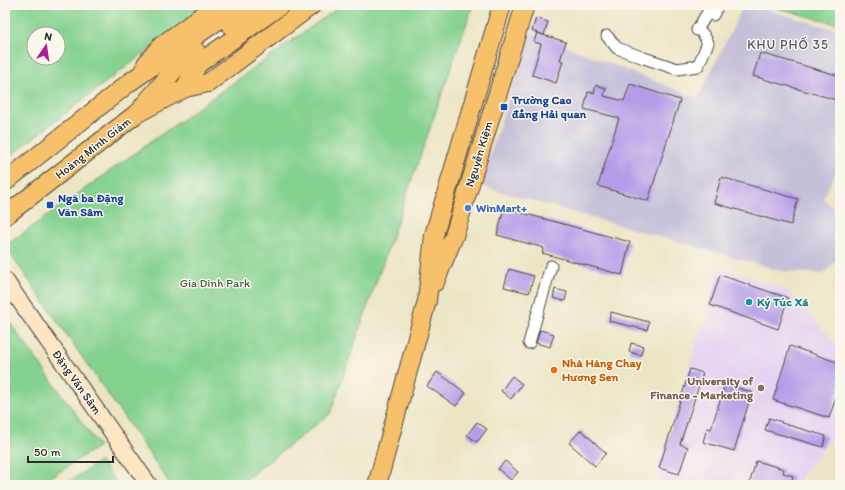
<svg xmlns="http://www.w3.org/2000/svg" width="845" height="490" font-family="Itim,sans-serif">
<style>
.built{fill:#e4d3f1}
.industrial{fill:#c6c0d9}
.green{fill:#85d290;stroke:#587e5e;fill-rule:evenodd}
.building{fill:#b49ce8}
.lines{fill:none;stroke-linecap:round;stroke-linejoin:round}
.street-casing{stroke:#484742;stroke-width:13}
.secondary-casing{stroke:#484742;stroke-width:18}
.primary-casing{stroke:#484742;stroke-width:20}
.street{stroke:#fff;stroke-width:11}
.secondary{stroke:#fce6c4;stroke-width:16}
.primary{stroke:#f7c06b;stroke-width:18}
.transit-dot{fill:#1a4fb4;stroke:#fbf7ec;stroke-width:1.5}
.shop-dot{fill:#3f7fe0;stroke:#fbf7ec;stroke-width:1.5}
.culture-dot{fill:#0f9aa8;stroke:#fbf7ec;stroke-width:1.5}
.food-dot{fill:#e8710a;stroke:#fbf7ec;stroke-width:1.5}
.education-dot{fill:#8d6e63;stroke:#fbf7ec;stroke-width:1.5}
.labels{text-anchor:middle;stroke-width:3;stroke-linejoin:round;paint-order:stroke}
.transit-label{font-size:12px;font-weight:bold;fill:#164399;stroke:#fbf7ec;text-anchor:start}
.street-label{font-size:12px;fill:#2b2b2b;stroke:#fbf7ec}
.shop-label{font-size:12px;font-weight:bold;fill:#366cbe;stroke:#fbf7ec;text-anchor:start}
.park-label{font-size:12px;fill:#465d49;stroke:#fbf7ec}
.culture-label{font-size:12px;font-weight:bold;fill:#0d838f;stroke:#fbf7ec;text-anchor:start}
.food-label{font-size:12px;font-weight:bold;fill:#c56008;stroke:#fbf7ec;text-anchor:start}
.education-label{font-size:12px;font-weight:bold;fill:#785e54;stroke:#fbf7ec;text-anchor:end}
.neighbourhood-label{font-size:13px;letter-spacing:1px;fill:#5b536d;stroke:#fbf7ec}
</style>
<rect width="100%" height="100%" fill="#fbf7ec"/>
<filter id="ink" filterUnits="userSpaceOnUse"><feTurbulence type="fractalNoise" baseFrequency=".025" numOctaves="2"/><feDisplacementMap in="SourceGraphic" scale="8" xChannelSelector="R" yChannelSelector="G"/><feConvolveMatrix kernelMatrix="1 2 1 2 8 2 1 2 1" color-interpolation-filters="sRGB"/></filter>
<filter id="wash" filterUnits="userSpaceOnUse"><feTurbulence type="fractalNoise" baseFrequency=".012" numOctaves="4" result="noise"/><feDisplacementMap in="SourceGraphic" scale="16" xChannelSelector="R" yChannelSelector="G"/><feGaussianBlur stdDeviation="0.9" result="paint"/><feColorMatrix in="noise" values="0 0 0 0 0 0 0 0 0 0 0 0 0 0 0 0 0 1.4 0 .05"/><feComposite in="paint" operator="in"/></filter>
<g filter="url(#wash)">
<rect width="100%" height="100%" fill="#ece5c5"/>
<path class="built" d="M719,267L787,290L840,348V428L794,485H664L656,477Z"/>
<path class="industrial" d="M744,5H751L840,31V163L823,199L840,213V257L823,274L781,271L480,186L530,32L698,98Z"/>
<g class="green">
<path d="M5,5H206L5,160ZM34,34H58V58H34Z"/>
<path d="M342,5H473L330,414L238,485H171L5,246Z"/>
<path d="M766,5H840V25Z"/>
<path d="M5,316L99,446L39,485H5Z"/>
<path d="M100,461L118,485H64Z"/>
</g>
<g id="blocks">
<g class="building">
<path d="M536,18L548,22L544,35L532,31Z"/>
<path d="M537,33L566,42L560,60L563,61L556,83L532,75L541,44L534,42Z"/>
<path d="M760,53L840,76V101L753,76Z"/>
<path d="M630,84L680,100L648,201L598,186L619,118L584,109L588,92L594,93L596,85L606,88L604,96L624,101Z"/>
<path d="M721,177L798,199L791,225L714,203Z"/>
<path d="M504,208L630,242L622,275L542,253L544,248L497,235Z"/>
<path d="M509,269L534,276L529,293L504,287Z"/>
<path d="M720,275L788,298L778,329L710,305Z"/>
<path d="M555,289L567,292L565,301L553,298Z"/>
<path d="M611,312L649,322L647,330L609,321Z"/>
<path d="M540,330L554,334L550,347L536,343Z"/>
<path d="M631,343L643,346L641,355L629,352Z"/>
<path d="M790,346L840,363V385L829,418L773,400Z"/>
<path d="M690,369L703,373L680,444L688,447L679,474L659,468Z"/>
<path d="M437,372L466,393L456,406L427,386Z"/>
<path d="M512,376L522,384L511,399L501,391Z"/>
<path d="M725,384L752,392L734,451L703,442L707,428L711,429Z"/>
<path d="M769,418L782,422L781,423L826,436L823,447L765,430Z"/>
<path d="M477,422L487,429L477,442L467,435Z"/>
<path d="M581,430L606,453L595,466L569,443Z"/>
<path d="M505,461L518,472L511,480L498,469Z"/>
<path d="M756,461L784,469L783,473L793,476L791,485H749Z"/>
</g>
</g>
</g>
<g filter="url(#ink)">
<use href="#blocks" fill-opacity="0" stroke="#484742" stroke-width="1"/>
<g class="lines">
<defs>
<g id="street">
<path d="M697,30L708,12L713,15L718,5"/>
<path d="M607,36L617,48L644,58L677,69L698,66L708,43L703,34"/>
<path d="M529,343L551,266"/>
</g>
<path id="secondary" d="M5,280L149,485"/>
<g id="primary">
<path d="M231,26L260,5"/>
<path d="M146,64L162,45L217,5"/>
<path d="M185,88L198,64L281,5"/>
<path d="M143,106L182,61L196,51"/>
<path d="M5,182L130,82L240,5"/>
<path d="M5,216L136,114L185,88L208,83L312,5"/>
<path d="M435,282L454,236L525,5"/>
<path d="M377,485L427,301L434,235L502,5"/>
</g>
</defs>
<use href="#street" class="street-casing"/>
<use href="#secondary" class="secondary-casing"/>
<use href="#primary" class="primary-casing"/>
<use href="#street" class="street"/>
<use href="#secondary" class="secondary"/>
<use href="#primary" class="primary"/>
</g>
</g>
<g class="transit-dot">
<rect x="500" y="103" width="8" height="8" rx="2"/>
<rect x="46" y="201" width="8" height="8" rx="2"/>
</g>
<circle class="shop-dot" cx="468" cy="208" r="4"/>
<circle class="culture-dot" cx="749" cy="302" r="4"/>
<circle class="food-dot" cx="554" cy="370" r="4"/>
<circle class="education-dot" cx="761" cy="388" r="4"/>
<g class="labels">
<g class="transit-label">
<text x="512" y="104">Trường Cao<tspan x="512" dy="14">đẳng Hải quan</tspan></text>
<text x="58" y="202">Ngã ba Đặng<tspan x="58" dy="14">Văn Sâm</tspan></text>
</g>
<g class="street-label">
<text transform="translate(93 148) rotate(-38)" y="4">Hoàng Minh Giám</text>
<text transform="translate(479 154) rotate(-73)" y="4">Nguyễn Kiệm</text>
<text transform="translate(77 382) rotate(55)" y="4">Đặng Văn Sâm</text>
</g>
<g class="shop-label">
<text x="476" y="212">WinMart+</text>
</g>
<g class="park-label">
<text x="215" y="287">Gia Dinh Park</text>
</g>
<g class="culture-label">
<text x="757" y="306">Ký Túc Xá</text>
</g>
<g class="food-label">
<text x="562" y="367">Nhà Hàng Chay<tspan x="562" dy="14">Hương Sen</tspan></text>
</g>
<g class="education-label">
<text x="753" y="385">University of<tspan x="753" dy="14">Finance - Marketing</tspan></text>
</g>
<g class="neighbourhood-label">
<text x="788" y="49">KHU PHỐ 35</text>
</g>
</g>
<rect width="845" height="490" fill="none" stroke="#fbf7ec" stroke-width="20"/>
<g transform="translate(46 46) rotate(13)"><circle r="19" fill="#fbf7ec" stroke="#a8a59f"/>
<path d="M0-3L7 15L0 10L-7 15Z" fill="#b5179e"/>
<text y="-6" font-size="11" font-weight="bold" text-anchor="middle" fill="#2b2b2b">N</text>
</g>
<path d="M28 456v6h85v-6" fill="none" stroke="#2b2b2b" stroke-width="2"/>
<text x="34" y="456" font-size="12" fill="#2b2b2b" stroke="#fbf7ec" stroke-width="3" paint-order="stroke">50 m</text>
</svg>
